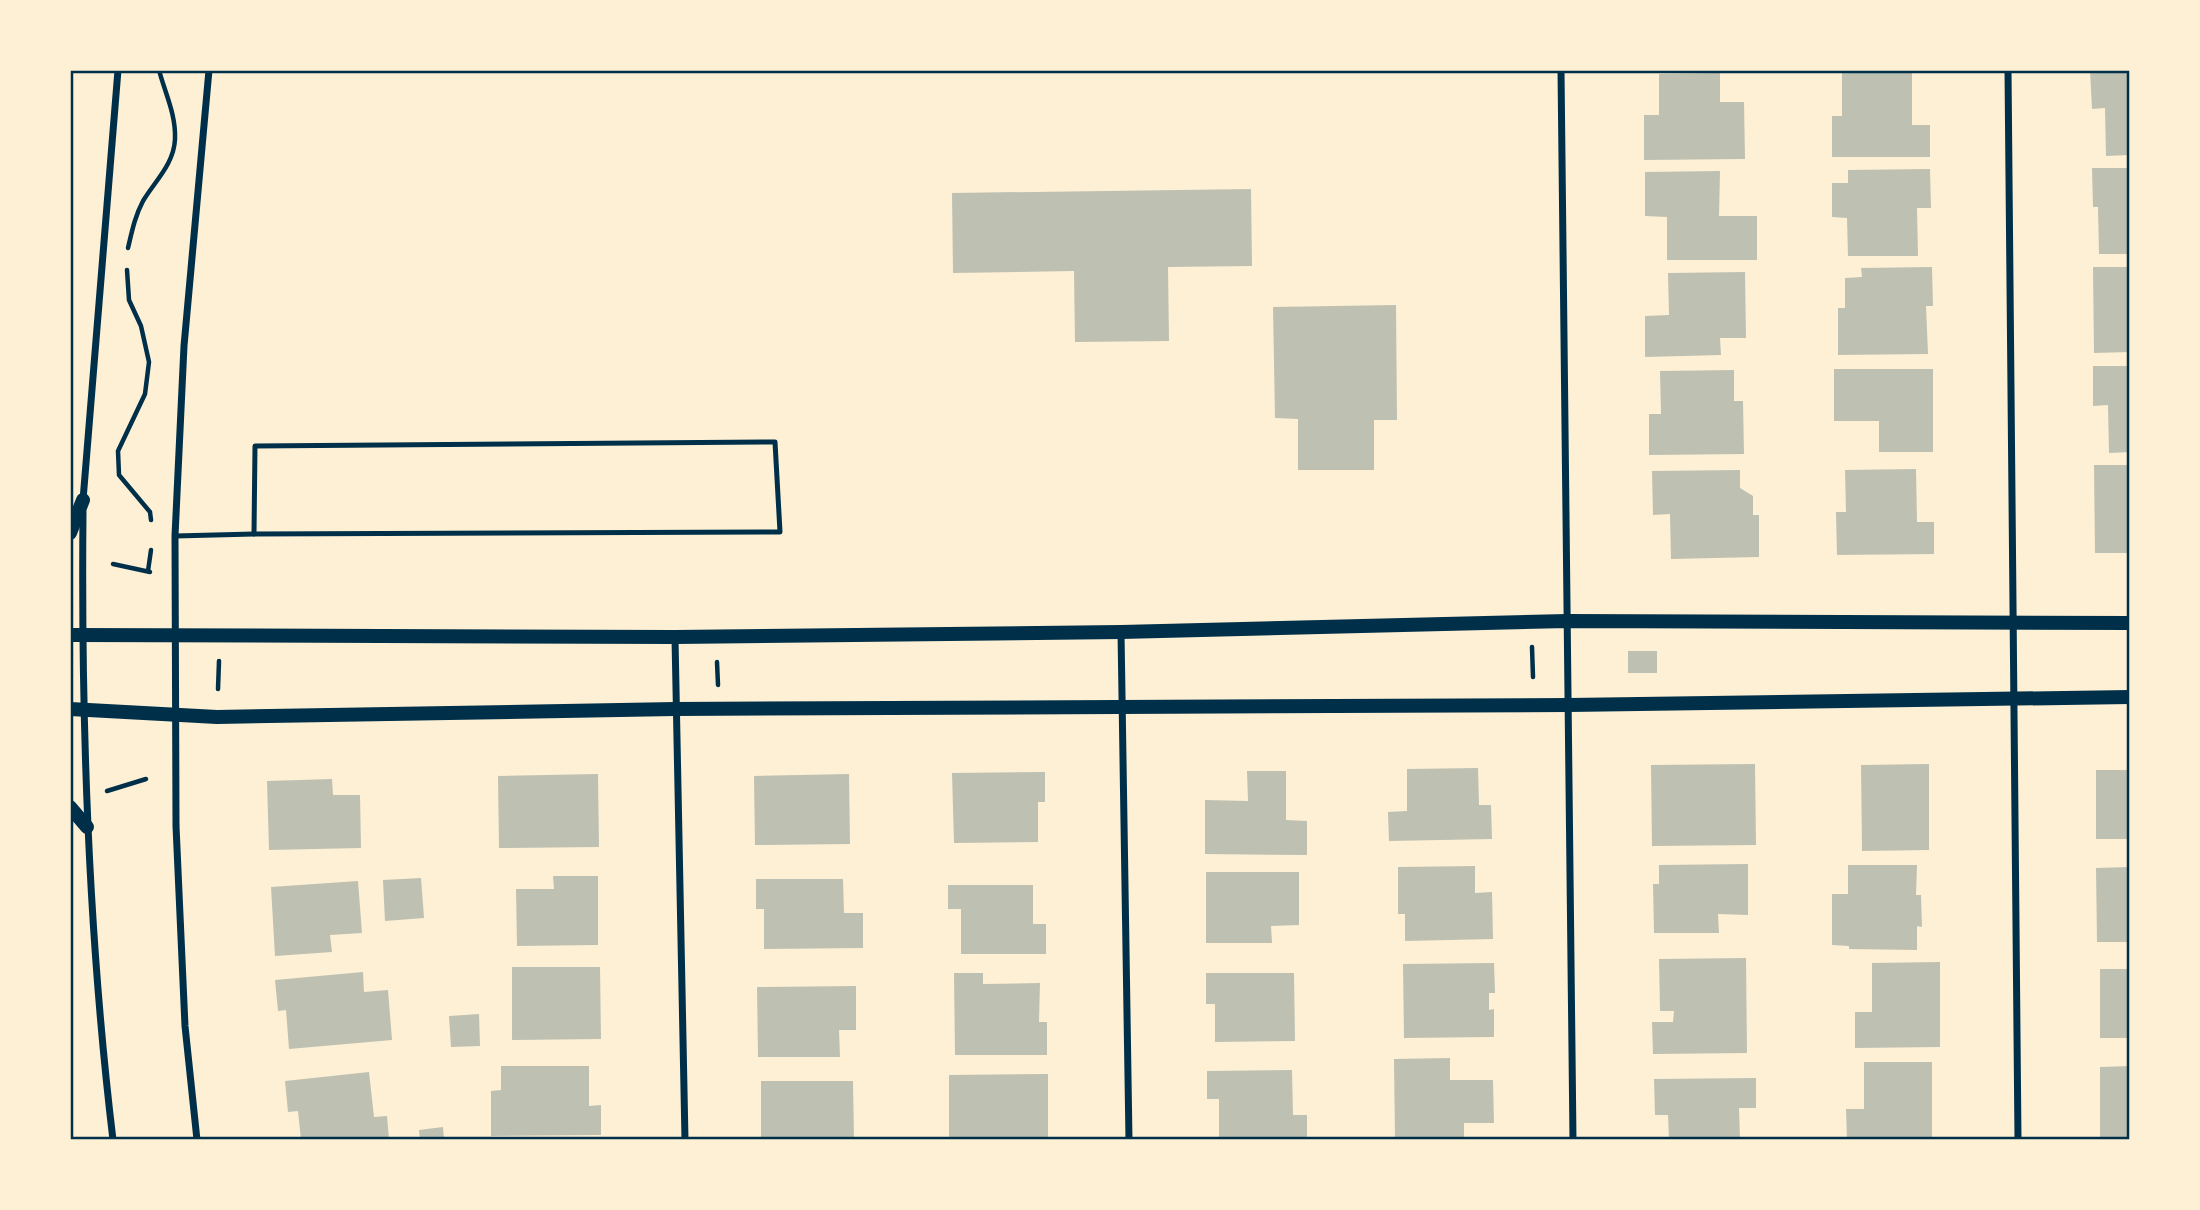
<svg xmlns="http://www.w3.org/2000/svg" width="2200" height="1210" font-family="Quicksand,sans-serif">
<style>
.building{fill:#bec0b2}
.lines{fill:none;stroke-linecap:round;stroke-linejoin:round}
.path{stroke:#003049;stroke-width:4.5}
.service{stroke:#003049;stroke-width:5}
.minor{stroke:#003049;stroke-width:7}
.secondary{stroke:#003049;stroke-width:14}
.neatline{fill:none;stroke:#003049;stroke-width:2.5}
</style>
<rect width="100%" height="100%" fill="#fdf0d5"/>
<g class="building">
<path d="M1842,70H1912V125H1930V157H1832V116H1842Z"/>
<path d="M2090,70H2130V155L2106,156L2105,108L2092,109Z"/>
<path d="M1720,73V102H1744L1745,159L1644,160V115H1659V74Z"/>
<path d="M2092,168H2130V254H2099L2098,207H2093Z"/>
<path d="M1930,169L1931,208H1917L1918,256H1848L1847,218L1832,217V183H1848V170Z"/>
<path d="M1720,171L1719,216H1757V260H1667V217L1645,216V172Z"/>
<path d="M1251,189L1252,266L1168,267L1169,341L1075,342L1074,271L953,273L952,193Z"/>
<path d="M1932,267L1933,306H1926L1928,354L1838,355V308H1845V278L1862,277L1861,268Z"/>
<path d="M2093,267H2130V352L2094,353Z"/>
<path d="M1745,272L1746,338H1720L1721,355L1645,357V316L1669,315L1668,273Z"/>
<path d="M1396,305L1397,420H1374V470H1298V419L1275,418L1273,307Z"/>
<path d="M2093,366H2130V452L2109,453L2108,405L2093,406Z"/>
<path d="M1834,369H1933V452H1879V421H1834Z"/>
<path d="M1734,370V401H1743L1744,454L1649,455V414H1661L1660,371Z"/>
<path d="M2094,465H2130V553H2095Z"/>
<path d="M1916,469L1917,522H1934V554L1837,555L1836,512H1846L1845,470Z"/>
<path d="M1740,470V488L1753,496V515H1759V557L1671,559L1670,514L1653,515L1652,471Z"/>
<rect x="1628" y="651" width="29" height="22"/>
<path d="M1755,764L1756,845L1652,846L1651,765Z"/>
<path d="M1929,764V850L1862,851L1861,765Z"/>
<path d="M1478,768L1479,805H1491L1492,839L1389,841L1388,812L1407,811V769Z"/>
<rect x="2096" y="770" width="34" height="69"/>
<path d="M1247,771H1286V820L1307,821V855L1205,854V800L1248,801Z"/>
<path d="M1045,772V802H1038V842L954,843L952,773Z"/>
<path d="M598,774L599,847L499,848L498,776Z"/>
<path d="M849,774L850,844L755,845L754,776Z"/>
<path d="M332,779L333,795H360L361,848L269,850L267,781Z"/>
<path d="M1748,864V915L1718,914L1719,933H1654L1653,884H1659V865Z"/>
<path d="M1848,865H1917L1916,895H1921L1922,927L1917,926V950L1849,949V946L1832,945V894H1848Z"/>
<path d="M1475,866V893L1492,892L1493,939L1405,941V914H1398V867Z"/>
<path d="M2130,867V942H2097L2096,868Z"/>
<path d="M1206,872H1299V925L1271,926L1272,943H1206Z"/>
<path d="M553,876H598V945L517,946L516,889H554Z"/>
<path d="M421,878L424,918L385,921L383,880Z"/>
<path d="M756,879H843L844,913H863V948L764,949V909H756Z"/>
<path d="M358,881L362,933L330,935L332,952L275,956L271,887Z"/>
<path d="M948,885H1033V924H1046V954H961V909H948Z"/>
<path d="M1746,958L1747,1053L1653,1054L1652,1022H1673L1674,1011H1660L1659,959Z"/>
<path d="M1940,962V1047L1855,1048V1012H1872V963Z"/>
<path d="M1494,963L1495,993H1489V1010L1494,1009V1037L1404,1038L1403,964Z"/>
<path d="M512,967H600L601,1039L512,1040Z"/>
<rect x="2100" y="969" width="30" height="69"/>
<path d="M363,972L364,992L388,990L392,1040L289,1049L286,1010L278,1011L275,980Z"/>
<path d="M954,973H983V984L1040,983L1039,1022H1047V1055H955Z"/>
<path d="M1206,973H1294L1295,1041L1215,1042V1004H1206Z"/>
<path d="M856,986V1030H839L840,1057H758L757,987Z"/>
<path d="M479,1014L480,1046L451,1047L449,1016Z"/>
<path d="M1450,1058V1080H1493L1494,1123H1464V1140H1395L1394,1059Z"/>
<path d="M1864,1062H1932V1140H1847L1846,1109H1864Z"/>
<path d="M501,1066H589V1106L601,1105V1135L491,1136V1091L501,1090Z"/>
<path d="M2130,1066V1140H2100V1067Z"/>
<path d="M1292,1070L1293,1115H1307V1140H1219V1099H1207V1071Z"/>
<path d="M369,1072L374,1117L387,1116L389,1140H301L298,1111L288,1112L285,1081Z"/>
<path d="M1048,1074V1140H949V1075Z"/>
<path d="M1756,1078V1108H1739L1740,1140H1669L1668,1115H1655L1654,1079Z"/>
<path d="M761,1081H853L854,1140H761Z"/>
<path d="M443,1127L444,1140H420L419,1130Z"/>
</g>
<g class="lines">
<g class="path">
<path d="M128,248C132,231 135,216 143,201C155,181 174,164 175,139C176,114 165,93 159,70"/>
<path d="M127,270L129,300L141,326L149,362L145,394L118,451L119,475L150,512L151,520"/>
<path d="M113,564L150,572"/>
<path d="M148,571L151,550"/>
<path d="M1532,647L1533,677"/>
<path d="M717,662L718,685"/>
<path d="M218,689L219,661"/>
<path d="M107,791L146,779"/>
</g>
<g class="service">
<path d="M775,442L780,532L254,534L255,446Z"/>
<path d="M175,536L254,534"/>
</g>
<g class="minor">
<path d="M1561,70L1573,1140"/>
<path d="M2008,70L2018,1140"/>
<path d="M83,500L118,70"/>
<path d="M83,512C81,722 88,932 113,1140"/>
<path d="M1121,632L1129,1140"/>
<path d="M675,638L685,1140"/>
<path d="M197,1140L185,1026L176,826L175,536L184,346L209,70"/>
</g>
<g class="secondary">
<path d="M70,533L83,500"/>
<path d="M70,635L675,637L1121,632L1567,621L2130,623"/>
<path d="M70,709L217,717L675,709L1569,705L2130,697"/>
<path d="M70,807L87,827"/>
</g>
</g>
<rect width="2200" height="1210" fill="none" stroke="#fdf0d5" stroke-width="144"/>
<rect x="72" y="72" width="2056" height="1066" class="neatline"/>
</svg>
